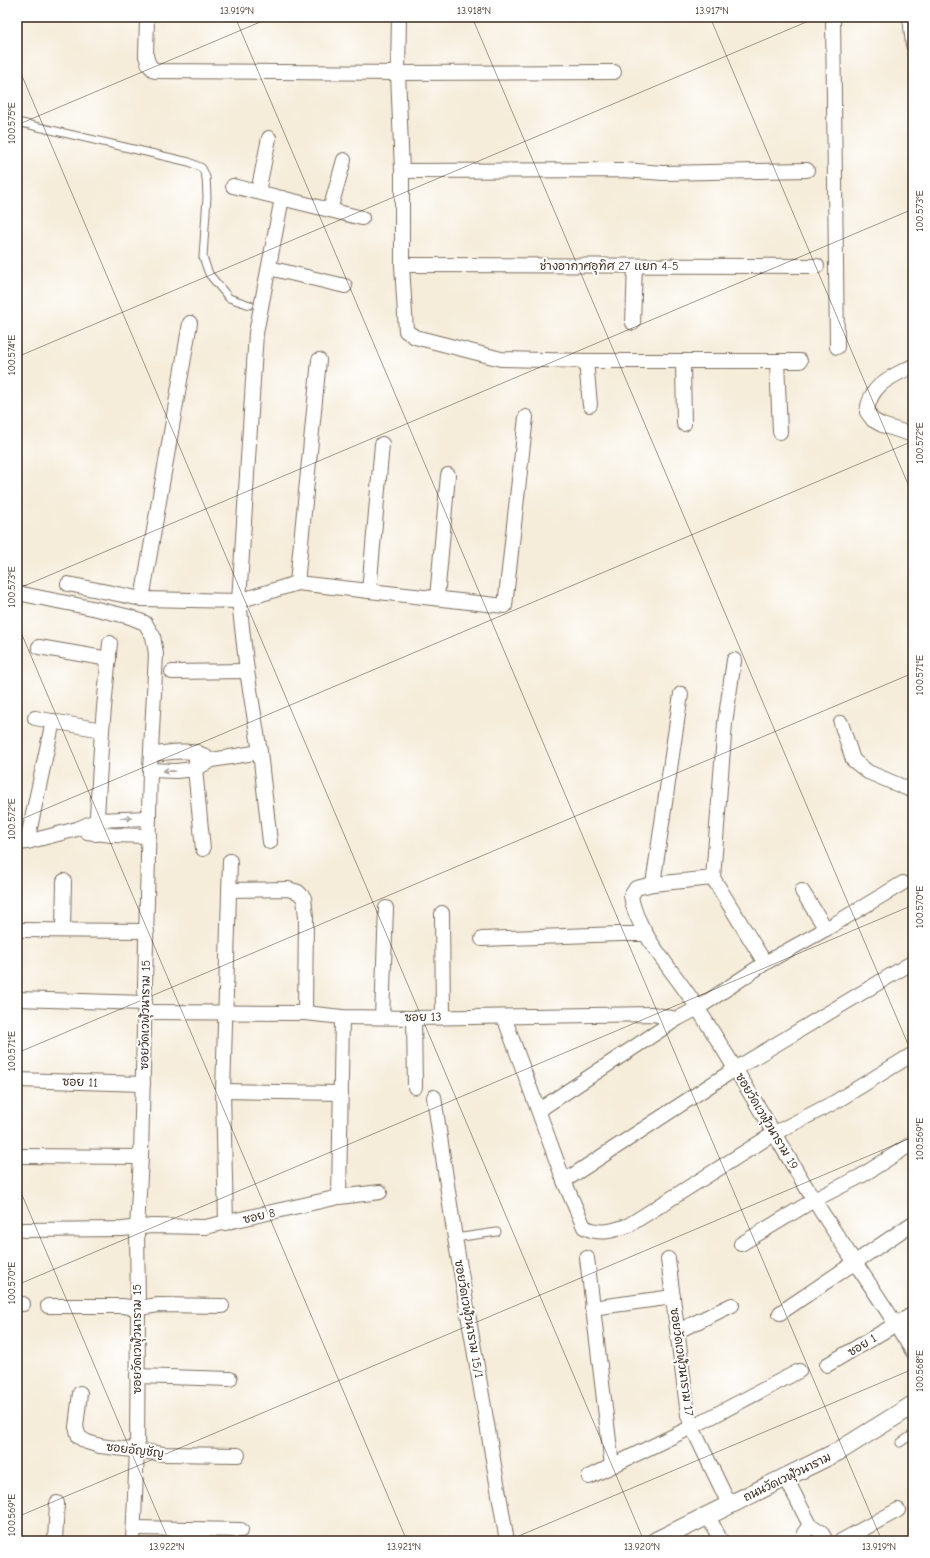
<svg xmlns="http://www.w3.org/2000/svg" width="930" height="1558" font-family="'Comic Neue','Playpen Sans Thai',sans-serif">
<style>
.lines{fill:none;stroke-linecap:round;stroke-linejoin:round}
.service-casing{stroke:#7c6e5f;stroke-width:9}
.minor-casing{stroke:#7c6e5f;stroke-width:16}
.tertiary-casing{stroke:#7c6e5f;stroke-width:20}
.service{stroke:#fff;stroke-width:7}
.minor{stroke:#fff;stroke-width:14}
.tertiary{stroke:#fff;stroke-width:18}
.oneway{stroke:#a79f9a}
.ticks{fill:none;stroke:#3b2a1e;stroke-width:1;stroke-opacity:0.45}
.labels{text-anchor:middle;stroke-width:4;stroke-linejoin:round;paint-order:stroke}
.street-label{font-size:12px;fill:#3b2a1e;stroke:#fff}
.neatline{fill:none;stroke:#3b2a1e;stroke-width:1.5}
.ticks-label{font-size:10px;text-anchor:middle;fill:#3b2a1e}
</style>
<rect width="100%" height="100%" fill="#fff"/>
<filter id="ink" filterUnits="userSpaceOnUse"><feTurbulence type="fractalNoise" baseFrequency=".025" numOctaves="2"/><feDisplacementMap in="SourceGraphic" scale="8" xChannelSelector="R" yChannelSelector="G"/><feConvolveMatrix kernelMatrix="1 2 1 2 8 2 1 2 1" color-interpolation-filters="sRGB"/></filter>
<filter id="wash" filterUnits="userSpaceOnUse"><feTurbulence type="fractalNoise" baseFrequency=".012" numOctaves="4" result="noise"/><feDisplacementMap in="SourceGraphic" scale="16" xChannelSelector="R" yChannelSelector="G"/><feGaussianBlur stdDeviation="0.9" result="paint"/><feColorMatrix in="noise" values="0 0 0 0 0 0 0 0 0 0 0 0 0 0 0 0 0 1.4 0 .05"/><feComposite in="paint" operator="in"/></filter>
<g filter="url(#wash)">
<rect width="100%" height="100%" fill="#f5ecd9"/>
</g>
<g filter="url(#ink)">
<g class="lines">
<defs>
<g id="service">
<path d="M17,122L189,162L202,168L206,177L207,197L203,257L209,274L229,298L250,305"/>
<path d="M455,1238L497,1232"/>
<path d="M900,1443L913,1434"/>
</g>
<g id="minor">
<path d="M147,17L146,56L149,65L155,71L398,73L614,72"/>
<path d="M399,17L398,73L402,171V265L406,331L415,337L501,359L586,361H800"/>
<path d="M833,17L837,347"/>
<path d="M910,17L913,45"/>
<path d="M402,171L624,170L663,173L807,170"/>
<path d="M233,186L362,218"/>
<path d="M258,192L269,138"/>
<path d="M330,210L344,160"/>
<path d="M402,265L817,266"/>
<path d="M269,268L345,286"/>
<path d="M633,323L635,266"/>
<path d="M586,361L590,405"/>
<path d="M683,361L684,424"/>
<path d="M777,361L780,432"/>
<path d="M913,366C891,377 870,384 867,412L873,420L882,425L913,435"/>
<path d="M297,583L505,606L526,417"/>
<path d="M68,584L142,599L239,601L297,583L319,360"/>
<path d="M369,591L382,444"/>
<path d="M17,593L97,609L130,617L145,623L153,636L156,654L150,770L141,1157L137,1228L138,1308L137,1450L133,1541"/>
<path d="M437,598L448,475"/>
<path d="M142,599L190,323"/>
<path d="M39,647L109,659"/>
<path d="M734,660L725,723L713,878L765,963"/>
<path d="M172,672L247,671"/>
<path d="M35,718L102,730"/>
<path d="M841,723L853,760L868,772L913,791"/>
<path d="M197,752L195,769L203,849"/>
<path d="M151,754C169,753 188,748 205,756"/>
<path d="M150,770L176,771L195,769L212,760L260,752"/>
<path d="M87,832L112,835L149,836"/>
<path d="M96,834L102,730L110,643"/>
<path d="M27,842L53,721"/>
<path d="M270,842L260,752L247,671L239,601L256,333L282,198"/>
<path d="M17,843L27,842L77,829L98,820L149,818"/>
<path d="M713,878L653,884L636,888L631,896C636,933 678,976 698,1009C738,1071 775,1136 814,1200C846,1251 882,1300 913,1352"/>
<path d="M653,884L681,694"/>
<path d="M229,890L288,889L298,892L304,898L306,917L305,1013"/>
<path d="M802,891L826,929"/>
<path d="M442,913L443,1016"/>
<path d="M17,930L147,931"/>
<path d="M63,930L64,881"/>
<path d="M482,939L620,934H646"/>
<path d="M17,999L145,1003"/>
<path d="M145,1012L305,1013L342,1017L414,1018L653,1014L677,1019L698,1008L765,963L826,929L903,883"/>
<path d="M382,1017L386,908"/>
<path d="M504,1017L564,1181L584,1227C600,1235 613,1231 629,1225L775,1133L835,1102L913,1054"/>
<path d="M414,1018L415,1087"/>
<path d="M17,1080L143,1084"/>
<path d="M223,1091L341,1093"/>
<path d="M434,1097L455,1238L507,1541"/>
<path d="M539,1110L677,1019"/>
<path d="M21,1156L141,1157"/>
<path d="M564,1181L735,1069L913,962"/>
<path d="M339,1197L342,1017"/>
<path d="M226,1223L223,1091L230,861"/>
<path d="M24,1230L122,1229L152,1226L205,1227L339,1197L380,1192"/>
<path d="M741,1244L814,1200L861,1176L913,1143"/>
<path d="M587,1258L612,1466"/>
<path d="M668,1259L688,1415L692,1427L729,1504"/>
<path d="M17,1304H23"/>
<path d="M48,1306H122L138,1308L159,1305L222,1306"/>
<path d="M592,1308L673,1297"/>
<path d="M780,1313L913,1223"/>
<path d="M678,1331L732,1305"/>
<path d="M827,1365L913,1314"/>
<path d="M137,1376L230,1379"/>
<path d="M80,1393L76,1427L79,1437L87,1442L100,1446L164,1454L238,1455"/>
<path d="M589,1477L692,1427L799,1371"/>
<path d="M786,1478L810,1525L821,1532L826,1541"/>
<path d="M708,1516L721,1541"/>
<path d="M134,1528L241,1530"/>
<path d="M55,1541L57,1503"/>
<path d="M805,1541L804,1533L810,1525"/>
<path d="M841,1541L898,1510"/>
</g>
<path id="tertiary" d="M656,1541L839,1451L913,1405"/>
</defs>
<use href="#service" class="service-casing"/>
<use href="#minor" class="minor-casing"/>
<use href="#tertiary" class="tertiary-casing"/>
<use href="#service" class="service"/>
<use href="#minor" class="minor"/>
<use href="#tertiary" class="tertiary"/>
</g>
<defs><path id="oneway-shaft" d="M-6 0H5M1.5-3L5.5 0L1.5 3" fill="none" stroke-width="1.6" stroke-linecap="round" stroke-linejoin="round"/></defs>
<g class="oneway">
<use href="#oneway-shaft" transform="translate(169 771) rotate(-179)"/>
<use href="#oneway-shaft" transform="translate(126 818) rotate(-2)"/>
</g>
</g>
<path class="ticks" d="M235,17L882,1541M472,17L913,1056M710,17L913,496M17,64L644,1541M17,125L272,17M17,357L818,17M17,589L913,209M17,623L407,1541M17,821L913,441M17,1053L913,673M17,1183L169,1541M17,1285L913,905M17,1517L913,1137M507,1541L913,1369"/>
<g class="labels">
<g class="street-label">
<text x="609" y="270">ช่างอากาศอุทิศ 27 แยก 4-5</text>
<text transform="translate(145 1015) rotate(-89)" y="4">ซอยวัดเวฬุวนาราม 15</text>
<text transform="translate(423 1017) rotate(-1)" y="4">ซอย 13</text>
<text transform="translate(80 1082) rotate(2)" y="4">ซอย 11</text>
<text transform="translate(767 1121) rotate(59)" y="4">ซอยวัดเวฬุวนาราม 19</text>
<text transform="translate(259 1216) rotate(-13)" y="4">ซอย 8</text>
<text transform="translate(469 1319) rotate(80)" y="4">ซอยวัดเวฬุวนาราม 15/1</text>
<text transform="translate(137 1339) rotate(-90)" y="4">ซอยวัดเวฬุวนาราม 15</text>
<text transform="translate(862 1345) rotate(-31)" y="4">ซอย 1</text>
<text transform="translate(682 1362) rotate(82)" y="4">ซอยวัดเวฬุวนาราม 17</text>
<text transform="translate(135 1450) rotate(7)" y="4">ซอยอัญชัญ</text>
<text transform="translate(787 1477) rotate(-26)" y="4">ถนนวัดเวฬุวนาราม</text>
</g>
</g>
<rect width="930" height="1558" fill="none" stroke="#fff" stroke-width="44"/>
<rect x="22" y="22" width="886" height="1514" class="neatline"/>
<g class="ticks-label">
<text x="237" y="14">13.919°N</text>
<text x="474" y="14">13.918°N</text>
<text x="712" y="14">13.917°N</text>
<text transform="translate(11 123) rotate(-90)" y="4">100.575°E</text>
<text transform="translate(919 211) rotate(-90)" y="4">100.573°E</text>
<text transform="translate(11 355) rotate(-90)" y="4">100.574°E</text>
<text transform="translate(919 443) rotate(-90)" y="4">100.572°E</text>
<text transform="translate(11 587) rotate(-90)" y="4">100.573°E</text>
<text transform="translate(919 675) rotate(-90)" y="4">100.571°E</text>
<text transform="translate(11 819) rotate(-90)" y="4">100.572°E</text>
<text transform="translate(919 907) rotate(-90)" y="4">100.570°E</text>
<text transform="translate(11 1051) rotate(-90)" y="4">100.571°E</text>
<text transform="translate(919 1139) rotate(-90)" y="4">100.569°E</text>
<text transform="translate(11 1283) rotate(-90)" y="4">100.570°E</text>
<text transform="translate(919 1371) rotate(-90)" y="4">100.568°E</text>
<text transform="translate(11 1515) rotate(-90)" y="4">100.569°E</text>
<text x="167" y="1550">13.922°N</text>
<text x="404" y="1550">13.921°N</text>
<text x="642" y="1550">13.920°N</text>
<text x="879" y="1550">13.919°N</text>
</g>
</svg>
